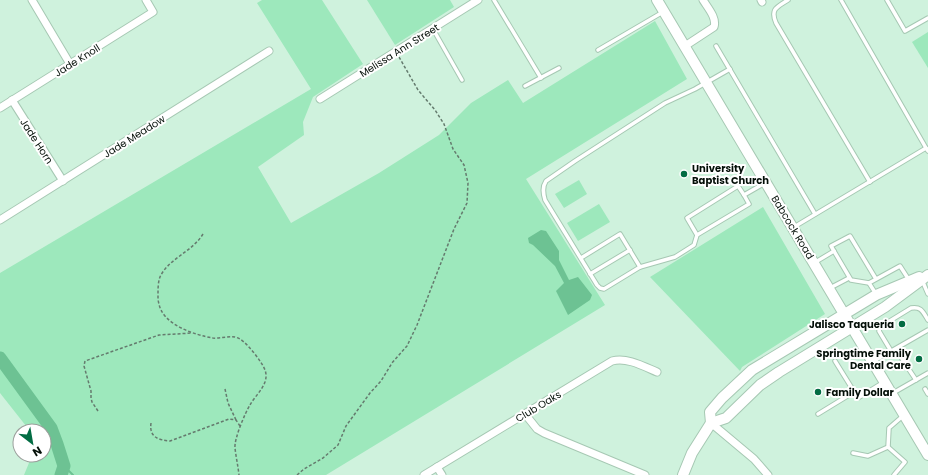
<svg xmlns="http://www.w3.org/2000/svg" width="928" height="475" font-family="Poppins,sans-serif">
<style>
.green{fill:#9de8bc}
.water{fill:#6dc293}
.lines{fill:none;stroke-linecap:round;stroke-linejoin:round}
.stream{stroke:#6dc293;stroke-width:2}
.river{stroke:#6dc293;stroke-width:13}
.lane-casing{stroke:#a6c8b3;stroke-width:5.5}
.street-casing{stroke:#a6c8b3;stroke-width:9}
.secondary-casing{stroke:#a6c8b3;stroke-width:12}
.path{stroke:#657b6e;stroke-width:1.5;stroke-dasharray:3 2;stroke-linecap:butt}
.lane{stroke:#fff;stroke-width:3.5}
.street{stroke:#fff;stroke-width:7}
.secondary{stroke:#fff;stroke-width:10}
.poi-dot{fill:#036c43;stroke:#fff;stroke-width:1.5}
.labels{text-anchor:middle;stroke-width:4;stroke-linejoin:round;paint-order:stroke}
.street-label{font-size:10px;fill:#040f08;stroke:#fff}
.poi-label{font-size:10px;font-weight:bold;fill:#040f08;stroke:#fff;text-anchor:start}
</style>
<rect width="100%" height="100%" fill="#cff2dd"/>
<g class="green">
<path d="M262,0H322L363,64L313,97L303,122L304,135L258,167L291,223L379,173L439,135L471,103L508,80L523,103L655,21L687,79L526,179L605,305L326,475H24L31,458V455H44V431H30L0,393V273L311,89L257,3Z"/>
<path d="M367,0H450L454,7L395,45Z"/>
<path d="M928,32V68L912,42Z"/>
<path d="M579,180L587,194L564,208L555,194Z"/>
<path d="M599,204L610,222L578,241L567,223Z"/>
<path d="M763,207L825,314L742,367L740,371L650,277Z"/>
</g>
<path class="water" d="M541,230L546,231L559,251V260L569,280L578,277L592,295L590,300L568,315L556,291L564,283L555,266L533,245L529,243L528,238Z"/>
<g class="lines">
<path class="stream" d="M64,466L73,475"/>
<path class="river" d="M0,358L51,428L57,444L64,466L61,475"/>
<defs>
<g id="lane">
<path d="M494,0L541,78"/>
<path d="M788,0C777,7 770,9 776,23L870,182"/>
<path d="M841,0L926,148"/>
<path d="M887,0L905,31L928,18"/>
<path d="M433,29L462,80"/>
<path d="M716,46L815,214"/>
<path d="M598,50L663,12"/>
<path d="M730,69L695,89L665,103L575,161L546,181C542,187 543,193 545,200L597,285L600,288L604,289L640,267L675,257L694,245L697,235L749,204L744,195L765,183"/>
<path d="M525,86L559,68"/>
<path d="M794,227L926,148L928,151"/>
<path d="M697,235L687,218L738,186L744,195"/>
<path d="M581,258L620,234L640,267"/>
<path d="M814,263L834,251"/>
<path d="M590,274L630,250"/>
<path d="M876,279L850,236L831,246L851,280L869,283L900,266L909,280"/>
<path d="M922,280L928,294"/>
<path d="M869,283L876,294"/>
<path d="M830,288L849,278"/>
<path d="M891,351L879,331L880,327L911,308C921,306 923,312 928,320"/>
<path d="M902,359L916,380"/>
<path d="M835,361L858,398L884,382"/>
<path d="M874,361L928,330"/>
<path d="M925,389L928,394"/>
<path d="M893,393L928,373"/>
<path d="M818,414L854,392"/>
<path d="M853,453L868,456L888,447"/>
<path d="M894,475L905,462L888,447L889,428L904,415"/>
</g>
<g id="street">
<path d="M32,0L70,64"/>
<path d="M761,0L762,2"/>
<path d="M685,46L714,27C717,18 708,8 703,0"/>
<path d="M320,99L478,0"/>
<path d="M12,100L63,181"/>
<path d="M0,108L153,12L146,0"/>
<path d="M0,220L269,51"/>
<path d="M525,414L537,429L544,433L645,475"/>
<path d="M711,423L754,459L768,475"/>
<path d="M437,467L442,475"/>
<path d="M424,475L612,361C627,357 643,366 657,372"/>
</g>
<g id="secondary">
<path d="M657,0L928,455"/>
<path d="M711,423L710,412L722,398L752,370L876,295L919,277"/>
<path d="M683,475L692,453L711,423L726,418L760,385L779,372L885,307L928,275"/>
</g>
</defs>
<use href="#lane" class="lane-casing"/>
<use href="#street" class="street-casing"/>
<use href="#secondary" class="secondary-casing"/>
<g class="path">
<path d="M203,234C192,252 168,259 160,277C158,282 158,289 158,295C158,298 158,301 159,304C163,325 195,335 213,338C222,339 232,334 240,339C248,344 262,362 265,370C270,384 256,394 250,405C245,413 234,439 235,448C236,457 238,466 239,475"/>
<path d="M225,389L228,403L236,420"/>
<path d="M98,411L92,402L91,398V391L84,366L85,361L159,335L192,333"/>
<path d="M151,423C149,437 158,440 170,441L229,419L236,420L240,426"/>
<path d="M297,475L304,469L323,458L338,445L346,426L370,393L381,381L392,363L407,346L417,325L454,229L467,203L468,183L464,165L453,149L444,124L435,110L418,90L399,57"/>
</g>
<use href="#lane" class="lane"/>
<use href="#street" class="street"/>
<use href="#secondary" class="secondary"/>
</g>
<g class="poi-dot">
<circle cx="684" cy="174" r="4"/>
<circle cx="902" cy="324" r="4"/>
<circle cx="919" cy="359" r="4"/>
<circle cx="818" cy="392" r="4"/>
</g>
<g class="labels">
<g class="street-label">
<text transform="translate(399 50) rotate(-32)" y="4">Melissa Ann Street</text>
<text transform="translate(77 60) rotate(-32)" y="4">Jade Knoll</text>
<text transform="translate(134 136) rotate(-32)" y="4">Jade Meadow</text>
<text transform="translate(37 141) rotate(57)" y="4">Jade Horn</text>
<text transform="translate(793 227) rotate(59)" y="4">Babcock Road</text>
<text transform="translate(538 406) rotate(-31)" y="4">Club Oaks</text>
</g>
<g class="poi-label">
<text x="692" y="172">University<tspan x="692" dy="12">Baptist Church</tspan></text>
<text x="894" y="328" text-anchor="end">Jalisco Taqueria</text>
<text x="911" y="357" text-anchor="end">Springtime Family<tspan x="911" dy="12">Dental Care</tspan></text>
<text x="826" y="396">Family Dollar</text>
</g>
</g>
<g transform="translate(32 443) rotate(149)"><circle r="19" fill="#ffffff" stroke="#9b9f9c"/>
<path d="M0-3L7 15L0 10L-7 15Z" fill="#036c43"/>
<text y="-6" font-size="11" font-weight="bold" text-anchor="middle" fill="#040f08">N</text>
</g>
</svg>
